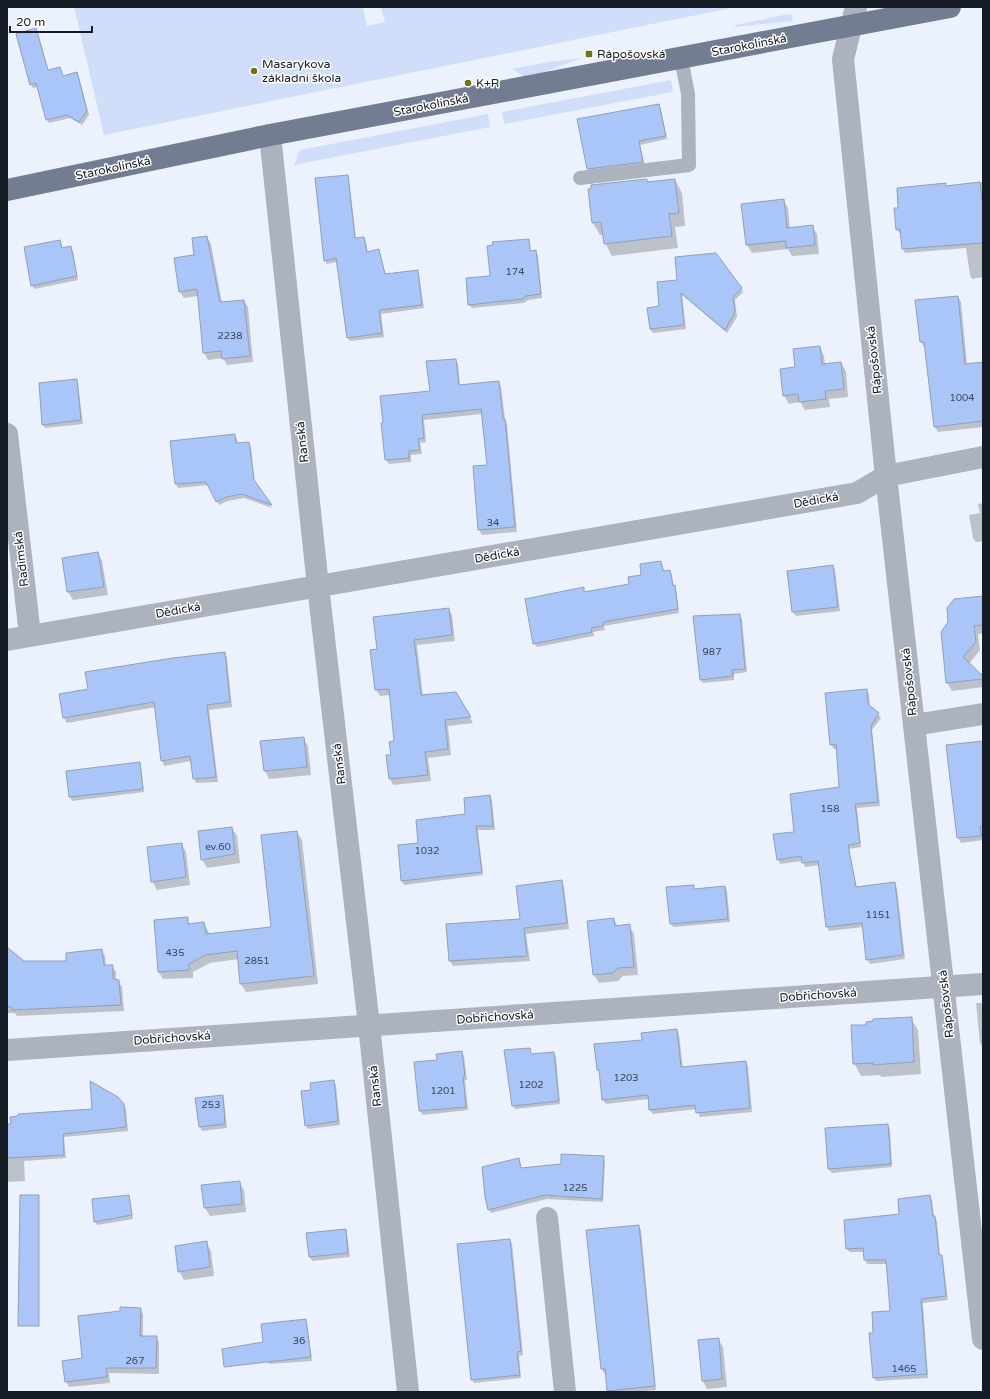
<svg xmlns="http://www.w3.org/2000/svg" width="990" height="1399" font-family="'Varela Round',sans-serif">
<style>
.green{fill:#d0def9}
.shadow{fill:#0003}
.building{fill:#aac6f9;stroke:#919fb9}
.lines{fill:none;stroke-linecap:round;stroke-linejoin:round}
.lane{stroke:#acb2be;stroke-width:14}
.street{stroke:#acb2be;stroke-width:22}
.primary{stroke:#727d92;stroke-width:22}
.poi-dot{fill:#6f741b;stroke:#fff;stroke-width:1.5}
.labels{text-anchor:middle;stroke-width:3;stroke-linejoin:round;paint-order:stroke}
.number-label{font-size:10px;fill:#3a4659}
.street-label{font-size:12px;fill:#151b24;stroke:#fff}
.poi-label{font-size:12px;fill:#151b24;stroke:#fff;text-anchor:start}
</style>
<rect width="100%" height="100%" fill="#ecf2fd"/>
<g class="green">
<path d="M74,7H363L367,26L385,22L381,7H736L104,135Z"/>
<path d="M789,14L792,15L793,21L734,27L736,25Z"/>
<path d="M582,58L534,76L525,77L512,69L549,62Z"/>
<path d="M671,80L673,92L504,124L502,112Z"/>
<path d="M488,114L490,127L294,165L300,150Z"/>
</g>
<g class="shadow">
<path d="M36,29L38,33L48,71L60,68L63,77L77,73L79,77L89,115L82,125L70,118L49,123L47,120L38,87L33,88L31,84Z"/>
<path d="M659,105L661,109L667,139L640,145L645,166L590,172L588,168Z"/>
<path d="M347,176L349,179L356,239L364,238L366,242L368,253L378,250L386,275L417,271L419,275L424,308L381,314L384,337L350,341L348,338L337,262L327,264L325,260Z"/>
<path d="M646,180L648,183L675,180L682,193L685,226L675,227L678,248L612,256L605,243L604,235H600L593,223L589,190Z"/>
<path d="M983,182V277L972,279L970,275L966,248L905,253L903,249L902,233H899L897,229L899,208L945,184L947,187Z"/>
<path d="M783,200L788,208L790,228L812,226L817,234L819,254L792,256L788,249L752,253L747,245Z"/>
<path d="M207,237L211,244L222,303L244,301L248,307L253,362L227,365L223,358L208,360L204,353L198,296L184,298L180,292Z"/>
<path d="M528,240L530,243L531,252L535,251L538,255L542,298L528,300L524,303L472,308L469,305L491,277Z"/>
<path d="M60,241L63,249L70,247L73,251L78,280L34,289L32,285Z"/>
<path d="M678,281L741,288L743,292L735,300L737,317L727,333L682,295L686,329L653,333L650,329L661,307Z"/>
<path d="M958,297L961,302L967,364L983,363V427L938,432L935,427L925,347H924L921,342L916,301Z"/>
<path d="M820,347L824,356L825,365L841,363L846,371L848,397L829,399L830,407L805,410L800,402L789,404L784,395L796,368Z"/>
<path d="M455,360L458,364L460,386L499,382L501,387L505,419L507,424L517,532L482,535L479,530L488,465L482,414L424,420L426,442L420,443L422,454L411,455V462L389,464L386,460L431,392Z"/>
<path d="M76,380L78,384L83,424L45,428L43,425Z"/>
<path d="M235,435L237,439V444L249,443L251,447L255,484L272,508L244,498L228,501L219,505L209,485L178,488L176,484L171,442Z"/>
<path d="M983,503V541L976,542L973,538L969,515L980,513L978,504Z"/>
<path d="M98,553L102,561L108,595L73,600L68,592L63,558Z"/>
<path d="M661,562L663,566L664,572L670,571L672,575L674,587L676,590L679,613L604,626L605,630L593,632L594,636L537,647L534,643L583,589L585,592L630,585Z"/>
<path d="M833,566L835,570L840,611L796,616L793,612L788,572Z"/>
<path d="M983,597V633L978,634L980,650L969,664L983,677V687L952,691L947,683Z"/>
<path d="M449,609L452,615L455,641L417,645L423,696L455,693L473,723L448,726L451,755L428,758L431,781L393,785L390,779L387,756H392L395,742L390,695L380,696L376,690L378,650Z"/>
<path d="M739,615L742,619L747,672L734,674V680L703,683L701,680Z"/>
<path d="M224,653L227,658L232,707L209,710L218,782L196,783L194,778L191,761L164,766L162,760L156,707L67,723L64,718L60,695L90,689Z"/>
<path d="M866,690L869,694L870,707L878,714L881,718L872,730L880,806L857,808L861,847L849,849L857,888L894,884L897,888L905,959L870,964L867,959L864,927L829,931L827,927L820,865L805,867L803,861L780,864L778,859L796,832L840,788L837,749H834L831,745Z"/>
<path d="M303,738L308,746L311,775L269,779L265,771L261,742Z"/>
<path d="M983,742V840L961,843L958,838Z"/>
<path d="M139,763L141,767L144,792L72,801L70,797Z"/>
<path d="M490,796L492,800L495,830H478L483,875L404,885L402,881L399,846L419,844L466,815Z"/>
<path d="M232,828L237,836L240,863L207,868L202,859Z"/>
<path d="M297,832L302,840L318,984L246,992L241,984L239,959L210,963L193,972V978L163,979L158,971L187,919L190,924L204,923L208,931L209,934L272,928Z"/>
<path d="M181,844L186,852L190,885L157,890L152,881Z"/>
<path d="M561,881L564,887L569,929L526,934L530,961L453,966L450,961L521,920Z"/>
<path d="M693,886L695,890L725,887L727,891L730,922L673,927L671,923Z"/>
<path d="M614,920L618,927L629,926L634,934L638,975L623,976L618,981L599,983L594,975Z"/>
<path d="M101,950L105,956L106,966H112L116,972V980L118,981L122,987L124,1011L17,1016L15,1013H7V963L68,962Z"/>
<path d="M976,1003H983V1048L980,1043Z"/>
<path d="M911,1018L918,1030L921,1074L881,1077L880,1075L861,1076L854,1063L867,1026Z"/>
<path d="M677,1030L679,1035L683,1068L745,1062L748,1067L752,1112L700,1117L697,1109L653,1114L650,1110L649,1099L606,1104L603,1100L600,1074L598,1070Z"/>
<path d="M530,1049L532,1055L553,1053L556,1057L560,1104L515,1109L513,1105Z"/>
<path d="M462,1052L464,1056L467,1080H465L468,1110L423,1115L420,1111L438,1060Z"/>
<path d="M334,1081L336,1085L340,1125L308,1129L306,1125L312,1091Z"/>
<path d="M222,1096L224,1100L227,1128L202,1131L200,1127L196,1099Z"/>
<path d="M123,1105L126,1109L128,1131L64,1137L66,1158L24,1161L25,1181L7,1182V1125Z"/>
<path d="M888,1125L890,1129L892,1167L832,1173L829,1169Z"/>
<path d="M603,1157L605,1161L603,1202L547,1199L491,1213L489,1210L518,1159L522,1169L562,1165Z"/>
<path d="M239,1182L244,1190L246,1212L210,1216L205,1208Z"/>
<path d="M128,1196L130,1200L133,1219L97,1225L95,1221Z"/>
<path d="M930,1196L932,1200L934,1217L937,1221L940,1256L943,1260L948,1300L923,1303L928,1378L876,1381L874,1377V1334L891,1312L887,1264H867L865,1260L864,1252H850L847,1249Z"/>
<path d="M639,1226L641,1230L656,1390L635,1392H608L606,1372L604,1373L602,1369Z"/>
<path d="M345,1230L347,1234L350,1257L312,1261L310,1257L307,1234Z"/>
<path d="M509,1240L512,1243L523,1355L519,1356L521,1378L474,1383L472,1379Z"/>
<path d="M206,1242L211,1251L214,1276L184,1280L179,1271Z"/>
<path d="M140,1309L143,1314V1337H156L159,1342V1374L109,1373L110,1383L69,1387L66,1381L83,1359Z"/>
<path d="M305,1320L307,1324L312,1361L269,1364L267,1360Z"/>
<path d="M718,1339L723,1347L727,1387L707,1389L703,1381L699,1341Z"/>
</g>
<g class="building">
<path d="M36,28L48,70L60,67L63,76L77,72L87,111L79,122L67,115L46,120L36,83L30,85L16,34Z"/>
<path d="M659,104L666,136L639,141L643,162L587,169L577,119Z"/>
<path d="M348,175L355,238L364,237L367,252L379,249L385,274L418,270L422,305L379,310L382,333L347,338L336,258L324,261L315,178Z"/>
<path d="M647,179V182L675,179L679,213L669,214L672,236L604,244L601,222L592,223L588,189H591V185Z"/>
<path d="M980,182L983,209V243L902,249L900,229L896,230L894,208H898L897,188L946,183V186Z"/>
<path d="M784,199L787,228L813,225L815,245L786,248V241L746,245L741,204Z"/>
<path d="M207,236L220,302L244,300L250,356L222,359L221,351L203,353L197,289L179,292L174,258L193,255L194,256L192,238Z"/>
<path d="M529,239L530,251L536,250L541,294L526,296L522,299L468,305L466,278L490,276L487,246L493,245L492,242Z"/>
<path d="M60,240L62,248L71,246L77,276L31,286L24,247Z"/>
<path d="M716,253L742,288L733,296L735,312L725,330L681,293L684,325L650,329L647,308L659,306L657,282L677,280L675,257Z"/>
<path d="M958,296L965,364L983,362V421L934,427L924,342H920L915,300Z"/>
<path d="M820,346L822,364L841,362L844,389L825,391L826,399L799,402L798,394L783,396L780,369L795,367L793,349Z"/>
<path d="M456,359L459,385L499,381L503,419H505L515,527L478,530L473,466L487,465L481,409L422,415L424,438L418,439L420,450L409,451V458L385,460L381,423H383L380,396L430,391L426,361Z"/>
<path d="M77,379L81,420L42,425L39,383Z"/>
<path d="M235,434L236,443L249,442L254,480L272,505L242,494L226,497L216,502L206,482L175,484L170,441Z"/>
<path d="M98,552L104,587L67,592L62,558Z"/>
<path d="M661,561L663,571L670,570L673,586L675,585L678,609L603,622V626L591,628L592,632L533,644L525,599L584,587V592L629,584L628,577L641,575L640,564Z"/>
<path d="M833,565L838,607L792,612L787,571Z"/>
<path d="M983,596V625L974,626L976,642L963,657L983,676V679L946,683L941,632L948,622L947,608L954,599Z"/>
<path d="M449,608L452,635L414,640L421,695L456,692L471,717L445,720L448,749L425,752L428,775L389,779L386,755H391L389,742L394,741L389,689L375,690L370,650L377,649L373,617Z"/>
<path d="M740,614L745,669L732,670L733,676L700,680L693,616Z"/>
<path d="M225,652L230,702L207,705L216,777L193,779L190,756L161,761L154,702L63,718L59,694L88,689L85,672L173,658Z"/>
<path d="M867,689L868,704L879,713L871,726L878,802L855,804L860,843L848,845L856,887L895,882L903,955L866,960L862,923L826,927L818,861L802,863L801,856L777,860L773,834L794,832L790,794L839,787L836,744L830,745L825,693Z"/>
<path d="M304,737L307,767L264,771L260,741Z"/>
<path d="M983,741V826H980L981,836L957,838L946,745Z"/>
<path d="M140,762L143,789L69,797L66,771Z"/>
<path d="M490,795L493,826H476L482,872L401,881L398,845L418,843L416,820L465,814L464,798Z"/>
<path d="M232,827L235,854L201,860L198,831Z"/>
<path d="M297,831L314,976L240,984L237,951L205,955L189,964V970L158,972L154,920L188,917V924L204,922L206,934L271,927L261,835Z"/>
<path d="M182,843L186,877L151,882L147,847Z"/>
<path d="M562,880L567,923L524,928L527,956L449,961L446,924L520,919L516,886Z"/>
<path d="M694,885V889L725,886L728,919L670,924L666,887Z"/>
<path d="M614,918L615,926L630,924L634,967L618,968L613,973L593,975L587,921Z"/>
<path d="M7,947L24,961H66V953L102,949L104,965H113V979L119,980L121,1005L12,1010V1007H7Z"/>
<path d="M912,1017L914,1062L873,1065V1063L853,1064L851,1025H866V1022L873,1021V1019Z"/>
<path d="M677,1029L681,1067L746,1061L750,1108L696,1113L695,1105L649,1110L648,1095L602,1100L599,1070H597L594,1044L642,1040L641,1033Z"/>
<path d="M530,1048L531,1054L554,1052L559,1101L512,1106L504,1050Z"/>
<path d="M462,1051L465,1076L463,1077L466,1107L419,1111L414,1062L437,1060L436,1054Z"/>
<path d="M334,1080L338,1121L305,1126L301,1091L311,1090L310,1083Z"/>
<path d="M90,1081L118,1097L124,1104L126,1127L63,1134L64,1155L7,1158V1124H11L10,1117L18,1116V1114L92,1109Z"/>
<path d="M223,1095L225,1124L199,1127L195,1098Z"/>
<path d="M888,1124L891,1164L828,1169L825,1128Z"/>
<path d="M561,1154L604,1156L602,1199L545,1195L488,1210L485,1197L482,1167L519,1158L521,1168L561,1164Z"/>
<path d="M240,1181L242,1204L204,1208L201,1185Z"/>
<path d="M20,1195H39V1326H18Z"/>
<path d="M129,1195L132,1215L94,1222L92,1199Z"/>
<path d="M930,1195L933,1216H935L939,1255H942L946,1296L921,1299L927,1374L873,1378L869,1333H873L872,1312L890,1311L886,1260H864L863,1248L846,1249L844,1220L899,1214L898,1199Z"/>
<path d="M639,1225L655,1386L607,1391L605,1369H601L586,1230Z"/>
<path d="M346,1229L348,1253L309,1257L306,1233Z"/>
<path d="M510,1239L521,1351L517,1352L520,1375L471,1380L457,1244Z"/>
<path d="M207,1241L210,1267L178,1272L175,1246Z"/>
<path d="M120,1307L141,1308L140,1336H157L156,1368H106L107,1377L65,1382L62,1361L82,1358L78,1316L120,1311Z"/>
<path d="M306,1319L311,1357L224,1367L222,1349L263,1342L261,1324Z"/>
<path d="M719,1338L722,1379L702,1381L698,1340Z"/>
</g>
<g class="lines">
<path class="lane" d="M580,178L689,165L688,94L681,58"/>
<g class="street">
<path d="M856,7L843,59L886,476L983,1339"/>
<path d="M270,135L318,586L369,1025L408,1392"/>
<path d="M7,434L30,635"/>
<path d="M7,640L857,493L886,476L983,457"/>
<path d="M914,725L983,714"/>
<path d="M7,1050L983,984"/>
<path d="M547,1218L565,1392"/>
</g>
<path class="primary" d="M7,190L270,135L950,7"/>
</g>
<g class="poi-dot">
<rect x="585" y="50" width="8" height="8" rx="2"/>
<circle cx="254" cy="71" r="4"/>
<circle cx="468" cy="83" r="4"/>
</g>
<g class="labels">
<g class="number-label">
<text x="515" y="275">174</text>
<text x="230" y="339">2238</text>
<text x="962" y="401">1004</text>
<text x="493" y="526">34</text>
<text x="712" y="655">987</text>
<text x="830" y="812">158</text>
<text x="218" y="850">ev.60</text>
<text x="427" y="854">1032</text>
<text x="878" y="918">1151</text>
<text x="175" y="956">435</text>
<text x="257" y="964">2851</text>
<text x="626" y="1081">1203</text>
<text x="531" y="1088">1202</text>
<text x="443" y="1094">1201</text>
<text x="211" y="1108">253</text>
<text x="575" y="1191">1225</text>
<text x="299" y="1344">36</text>
<text x="135" y="1364">267</text>
<text x="904" y="1372">1465</text>
</g>
<g class="street-label">
<text transform="translate(749 45) rotate(-11)" y="4">Starokolínská</text>
<text transform="translate(431 105) rotate(-11)" y="4">Starokolínská</text>
<text transform="translate(113 168) rotate(-12)" y="4">Starokolínská</text>
<text transform="translate(874 360) rotate(-96)" y="4">Rápošovská</text>
<text transform="translate(302 442) rotate(-96)" y="4">Ranská</text>
<text transform="translate(816 500) rotate(-10)" y="4">Dědická</text>
<text transform="translate(497 555) rotate(-10)" y="4">Dědická</text>
<text transform="translate(21 559) rotate(-97)" y="4">Radimská</text>
<text transform="translate(178 610) rotate(-10)" y="4">Dědická</text>
<text transform="translate(909 682) rotate(-96)" y="4">Rápošovská</text>
<text transform="translate(339 764) rotate(-97)" y="4">Ranská</text>
<text transform="translate(818 995) rotate(-4)" y="4">Dobřichovská</text>
<text transform="translate(946 1004) rotate(-96)" y="4">Rápošovská</text>
<text transform="translate(495 1017) rotate(-4)" y="4">Dobřichovská</text>
<text transform="translate(172 1038) rotate(-4)" y="4">Dobřichovská</text>
<text transform="translate(375 1086) rotate(-96)" y="4">Ranská</text>
</g>
<g class="poi-label">
<text x="597" y="58">Rápošovská</text>
<text x="262" y="68">Masarykova<tspan x="262" dy="14">základní škola</tspan></text>
<text x="476" y="87">K+R</text>
</g>
</g>
<rect width="990" height="1399" fill="none" stroke="#151b24" stroke-width="16"/>
<path d="M10 26v6h82v-6" fill="none" stroke="#151b24" stroke-width="2"/>
<text x="16" y="26" font-size="12" fill="#151b24" stroke="#ffffff" stroke-width="3" paint-order="stroke">20 m</text>
</svg>
